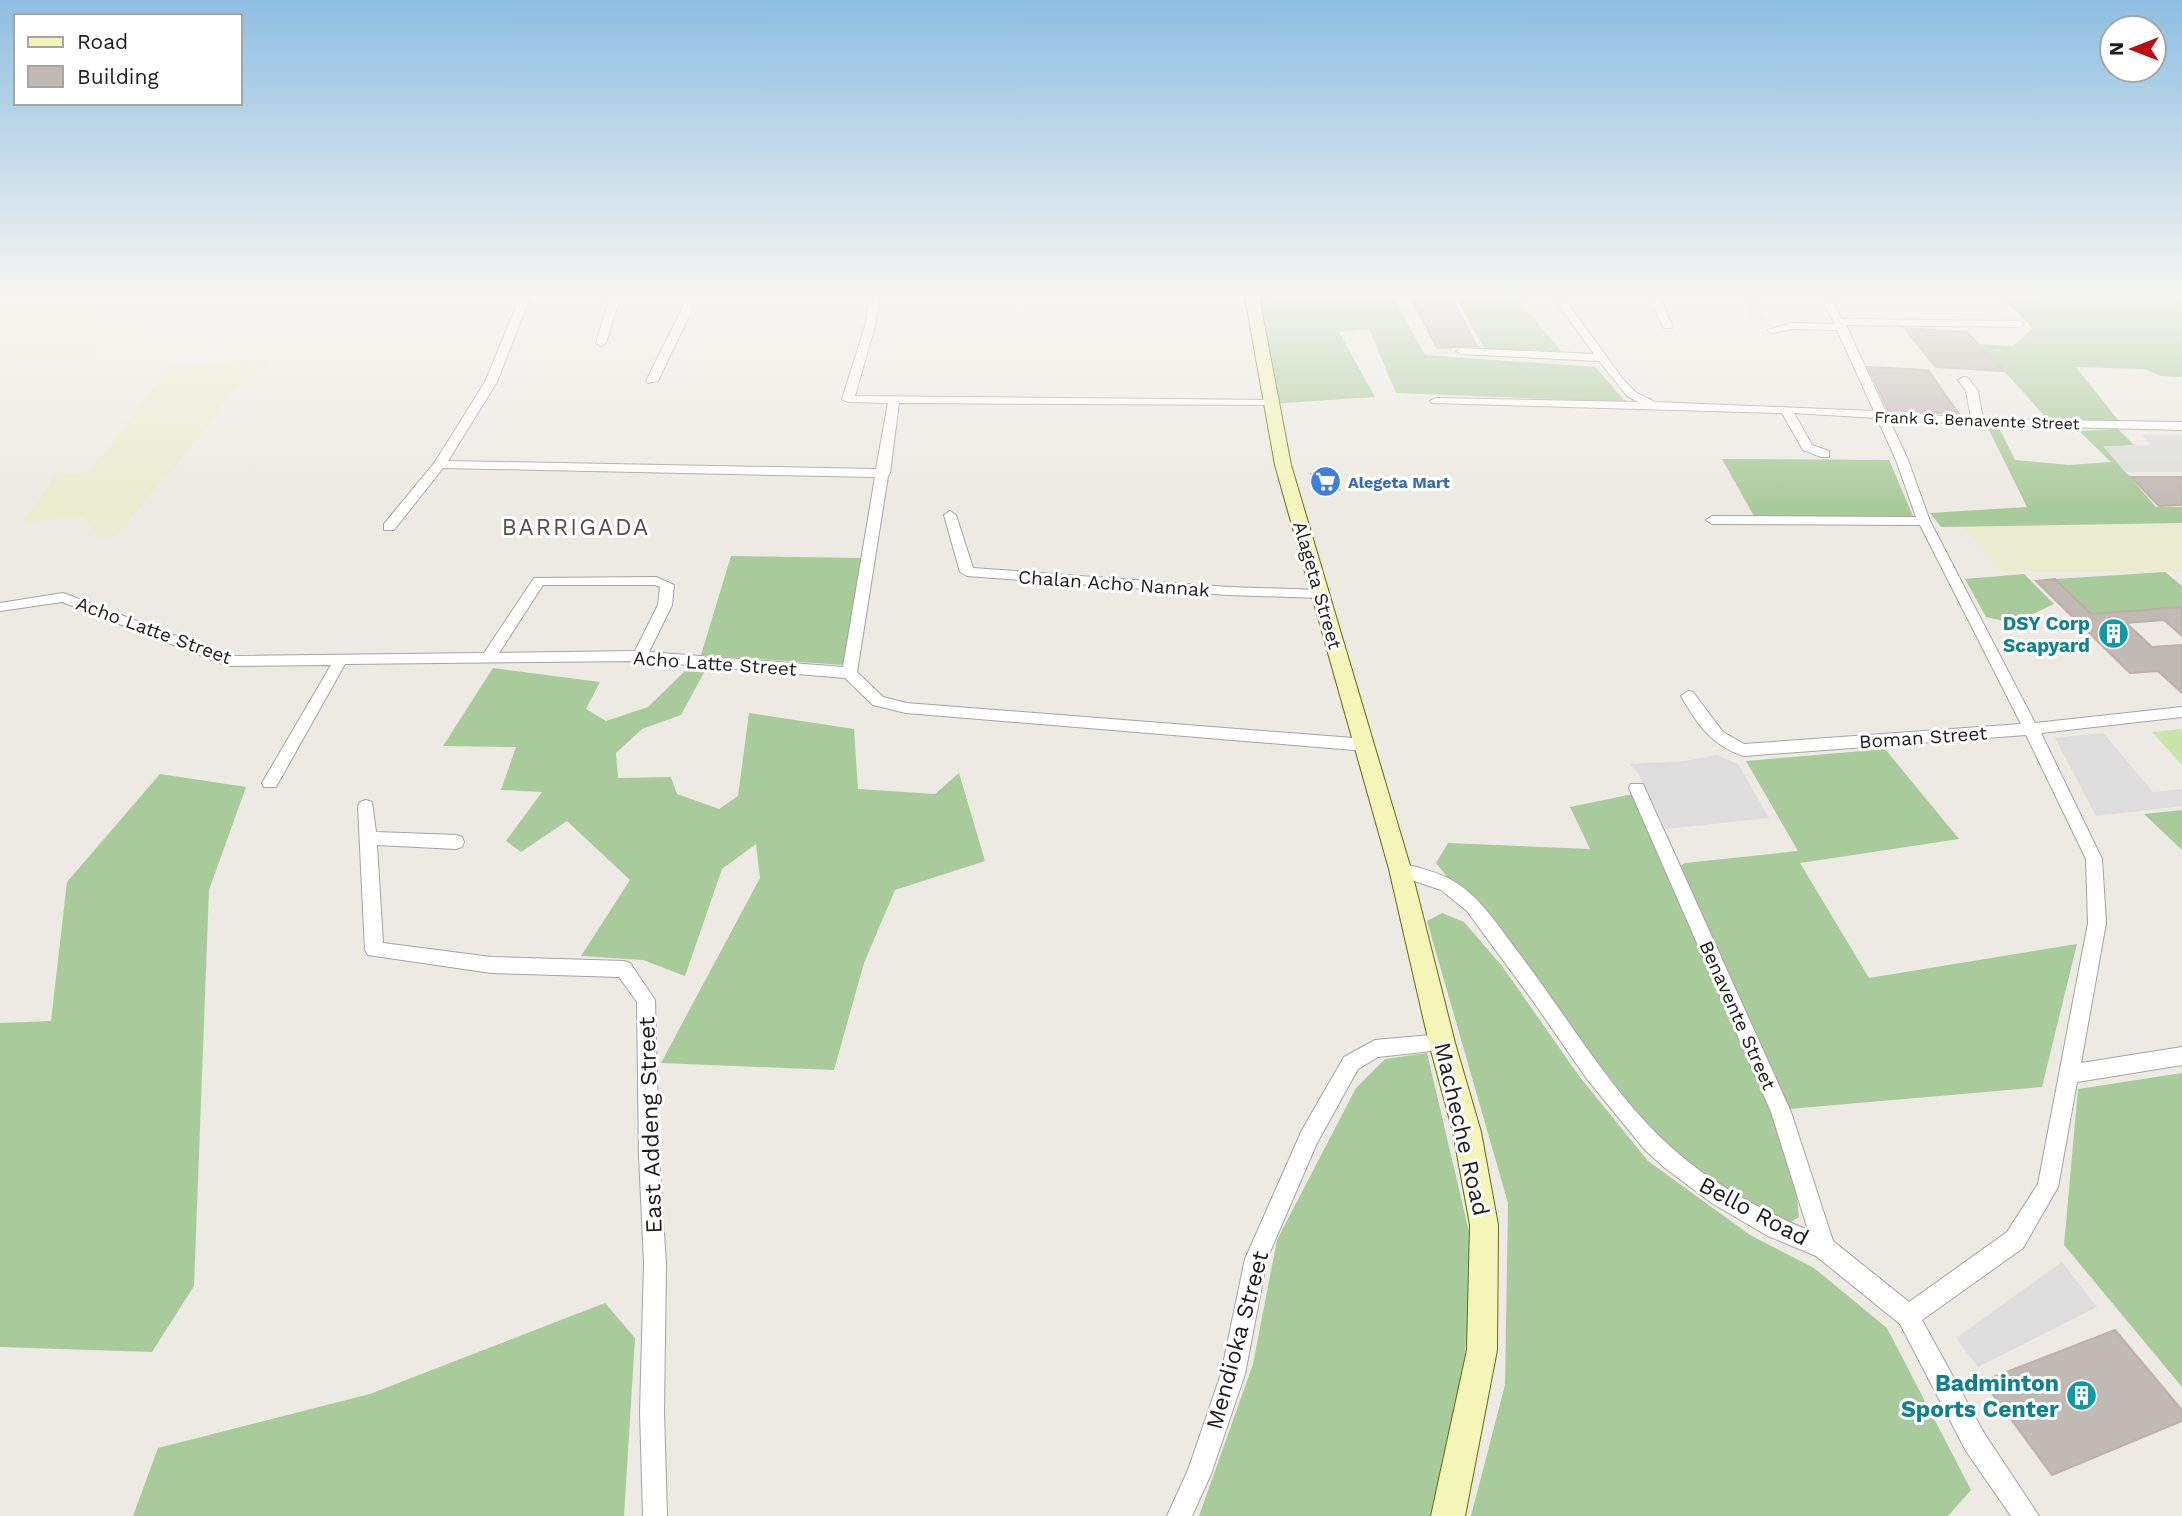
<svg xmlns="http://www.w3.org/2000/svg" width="2182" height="1516" font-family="'Work Sans',sans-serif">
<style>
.farmland{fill:#eaebcf}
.grass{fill:#c9e5ac}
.forest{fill:#a9ca9a}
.parking{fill:#ddd}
.building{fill:#c1b9b3;stroke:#beb0a6;stroke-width:2}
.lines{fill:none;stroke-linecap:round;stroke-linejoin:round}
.minor-casing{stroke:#a4a4a4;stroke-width:2}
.secondary-casing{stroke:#646c0b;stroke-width:2}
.minor{fill:#fff;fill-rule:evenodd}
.secondary{fill:#f3f5b9;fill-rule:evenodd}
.labels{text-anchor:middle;stroke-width:6;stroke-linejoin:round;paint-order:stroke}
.far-street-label{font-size:16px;fill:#1d1d1d;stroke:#fff}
.far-shop-label{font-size:16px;font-weight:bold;fill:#366cbe;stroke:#fff;text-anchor:start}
.street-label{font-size:19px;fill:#1d1d1d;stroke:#fff}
.culture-label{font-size:19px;font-weight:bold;fill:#0d838f;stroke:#fff;text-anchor:end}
.quarter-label{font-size:23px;letter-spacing:2px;fill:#505050;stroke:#fff}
.near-street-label{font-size:23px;fill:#1d1d1d;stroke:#fff}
.near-culture-label{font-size:23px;font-weight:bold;fill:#0d838f;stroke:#fff;text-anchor:end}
</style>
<rect width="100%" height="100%" fill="#edeae3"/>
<g class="farmland">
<path d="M0,297H33L12,311L144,316L88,360L0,357Z"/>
<path d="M270,360L232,393L189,450L114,537L99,538L84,517L22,522L57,474L90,472L171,364Z"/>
<path d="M2182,523V572H2002L1962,526Z"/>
</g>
<path class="grass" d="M2182,729V765L2152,732Z"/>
<g class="forest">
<path d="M1252,297H1393L1425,355L1595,367L1626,402L1396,393L1369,329L1339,332L1375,397L1270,404Z"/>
<path d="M1455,297H1516L1564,355L1485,349Z"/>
<path d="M2002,297H2182V377L2161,376L2144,369L2076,367L2118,420H2048L1980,344L2013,346L2033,328Z"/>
<path d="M1987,426H1998L2015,460L2069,465L2111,462L2079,431L2118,429L2134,445L2104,447L2156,507H2182V523L1941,527L1930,513L2027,507Z"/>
<path d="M1722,459L1889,460L1913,516H1754Z"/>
<path d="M731,556L862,558L843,665L701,655Z"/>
<path d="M2165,572L2182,586V607L2091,614L2055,579Z"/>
<path d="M2024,574L2054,604L2013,623L1986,617L1965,579Z"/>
<path d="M707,667L681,715L642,729L616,753L618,778L671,777L677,794L719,809L738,796L749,713L854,729L858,789L935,794L959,773L985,861L895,890L864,963L834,1070L661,1063L760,878L756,844L722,869L685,976L643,960L581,956L630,880L567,821L521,852L506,841L542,792L501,790L516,747L443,746L493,668L600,682L586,709L606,721L648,707L685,671Z"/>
<path d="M1885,749L1959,839L1800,863L1869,978L2077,944L2042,1087L1789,1109L1677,868L1685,863L1798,851L1746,761Z"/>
<path d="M160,774L246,787L209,890L194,1286L152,1352L0,1347V1023L51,1021L67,882Z"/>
<path d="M1633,794L1756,1065L1795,1179L1799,1217L1784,1226L1652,1143L1622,1093L1436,863L1448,843L1590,849L1570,807Z"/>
<path d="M2182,810V850L2144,814Z"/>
<path d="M1442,913L1464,922L1502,966L1579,1076L1648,1161L1750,1235L1814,1268L1887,1328L1971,1490L1948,1516H1471L1505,1385L1508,1203L1427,921Z"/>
<path d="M1427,1053L1474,1253L1462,1386L1430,1516H1199L1253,1364L1277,1240L1356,1088L1385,1059Z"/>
<path d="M2182,1073V1387L2064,1245L2078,1089Z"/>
<path d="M605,1303L635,1338L624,1516H133L158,1448L370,1394Z"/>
</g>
<g class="parking">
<path d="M1744,297H1759L1770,326L1744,324V320H1752Z"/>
<path d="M2142,435H2182V472H2125L2103,446L2150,445Z"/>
<path d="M2103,733L2153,792L2182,789V806L2096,816L2055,738Z"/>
<path d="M1717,755L1738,764L1769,818L1666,829L1638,773L1630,764L1685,761Z"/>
<path d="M2062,1262L2097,1307L1978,1367L1956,1338Z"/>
</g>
<g class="building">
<path d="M1411,297H1451L1477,346L1437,348Z"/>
<path d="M1904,328L1967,332L2004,371L1936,367Z"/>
<path d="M1868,367L1928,370L1959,414L1888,410Z"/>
<path d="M1334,473L1339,490L1316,491L1311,474Z"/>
<path d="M2131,477H2182V505L2159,506Z"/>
<path d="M2055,579L2091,614L2182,607V636L2164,620L2126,623L2152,647L2182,645V693L2158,671L2130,673L2036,581Z"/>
<path d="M2115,1330L2182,1410V1421L2052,1475L1983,1381Z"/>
</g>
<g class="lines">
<defs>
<g id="minor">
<path d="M520,297H530L497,382L448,461L876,469L888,403L848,402L842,399L865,326L870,297H880L875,326L855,396L1274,400V404L1270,405L899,403L890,473L888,476L857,672L883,697L906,703L1366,739L1374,745L1366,751L906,713L873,705L845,678L640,661L345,664L276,787H264L262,783L331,665L228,666L62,602L0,611V603L63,593L229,656L484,653L534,578L656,577L674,585L672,605L649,652L843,667L875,477L443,468L394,530H384V524L435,462L485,382ZM543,585H655L660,587L658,605L635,651L499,653Z"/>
<path d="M610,297H620L606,343L601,346L596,343Z"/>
<path d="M688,297H698L658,381L648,383L646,381Z"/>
<path d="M1553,297H1563L1623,379L1635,392L1655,402L1874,411L1837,330L1792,329L1772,333L1767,330L1792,323L1835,324L1820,297H1830L1842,319L2019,321L2024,324L2019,327L1846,325L1886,412L1971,418L1966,391L1958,380L1964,377L1968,378L1978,391L1983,419L2182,422V430L1978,425L1889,419L1908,460L1930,521L2035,723L2182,707V717L2041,733L2102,859L2106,923L2081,1063L2182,1047V1065L2077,1082L2058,1187L2023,1248L1922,1320L1984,1433L2039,1516H2011L1966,1451L1900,1324L1816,1256L1768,1236L1713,1204L1665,1168L1645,1150L1587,1079L1533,1001L1467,911L1441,890L1394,874L1391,869L1394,864L1400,862C1417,868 1440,872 1455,882C1482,899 1499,927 1518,952C1565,1013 1605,1083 1660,1137C1702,1178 1755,1208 1808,1230L1771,1112L1629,788L1631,784H1643L1791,1112L1833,1241L1909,1302L2007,1232L2038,1184L2088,923L2086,859L2026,735L1744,756C1712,746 1697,724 1681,696L1688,691L1693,692L1723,732L1744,744L2021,724L1920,525L1712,524L1706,520L1712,516L1916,517L1896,460L1877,418L1794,413L1812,445L1829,451V457H1821L1803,450L1782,413L1432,403L1430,401L1436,398L1638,402L1627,396L1599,361L1461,354L1456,351L1461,348L1594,354Z"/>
<path d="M1649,297H1659L1673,326L1672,328H1664Z"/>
<path d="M950,511L956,515L973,568L1228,587L1321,590L1328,594L1321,598L1228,595L967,576L960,572L944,515Z"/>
<path d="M366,800L372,802L376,832L456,835L462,837L464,842L462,847L456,849L377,845L383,943L491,957L624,961L630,963L655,1000L659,1156L666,1263L664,1412L667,1516H643L640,1412L644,1263L639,1156L637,1002L619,977L491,973L368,955L365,950L358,806L360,802Z"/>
<path d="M1442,1034L1449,1037L1452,1043L1449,1049L1378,1057L1358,1069L1317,1143L1267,1259L1245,1374L1211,1474L1192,1516H1167L1188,1470L1221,1374L1245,1259L1302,1130L1344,1057L1375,1040Z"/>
</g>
<path id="secondary" d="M1245,297H1259L1291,465L1411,869L1455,1043L1481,1132L1498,1225L1497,1350L1465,1516H1431L1467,1350L1470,1225L1453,1132L1429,1043L1389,869L1275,465Z"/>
</defs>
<use href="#minor" class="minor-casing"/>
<use href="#secondary" class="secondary-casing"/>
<use href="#minor" class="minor"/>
<use href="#secondary" class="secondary"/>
</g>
<linearGradient id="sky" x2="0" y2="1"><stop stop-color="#8dbee2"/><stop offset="0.58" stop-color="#f7f6f2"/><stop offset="1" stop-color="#f7f6f2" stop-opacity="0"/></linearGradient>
<rect width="2182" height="509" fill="url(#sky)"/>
<defs>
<symbol id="supermarket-disc" viewBox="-11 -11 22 22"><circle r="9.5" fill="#3f7fe0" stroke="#fff"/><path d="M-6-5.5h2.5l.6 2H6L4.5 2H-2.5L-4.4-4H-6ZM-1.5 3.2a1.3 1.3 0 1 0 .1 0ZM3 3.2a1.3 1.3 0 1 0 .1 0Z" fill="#fff"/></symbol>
<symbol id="building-disc" viewBox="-11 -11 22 22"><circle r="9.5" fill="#0f9aa8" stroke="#fff"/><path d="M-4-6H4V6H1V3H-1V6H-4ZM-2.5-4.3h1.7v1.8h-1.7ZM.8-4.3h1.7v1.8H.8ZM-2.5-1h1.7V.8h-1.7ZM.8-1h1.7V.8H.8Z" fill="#fff"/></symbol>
</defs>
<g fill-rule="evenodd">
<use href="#supermarket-disc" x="1308" y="464" width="35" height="35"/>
<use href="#building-disc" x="2096" y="616" width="35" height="35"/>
<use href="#building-disc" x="2064" y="1378" width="35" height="35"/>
</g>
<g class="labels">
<g class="far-street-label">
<text transform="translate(1977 420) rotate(2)" y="6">Frank G. Benavente Street</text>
</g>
<g class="far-shop-label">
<text x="1348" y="488">Alegeta Mart</text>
</g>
<g class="street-label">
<text transform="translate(1114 583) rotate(4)" y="7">Chalan Acho Nannak</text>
<text transform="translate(1318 585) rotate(74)" y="7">Alageta Street</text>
<text transform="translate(154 630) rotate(20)" y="7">Acho Latte Street</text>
<text transform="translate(715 663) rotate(4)" y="7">Acho Latte Street</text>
<text transform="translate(1923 737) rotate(-4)" y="7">Boman Street</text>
<text transform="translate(1738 1015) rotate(66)" y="7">Benavente Street</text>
</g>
<g class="culture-label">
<text x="2090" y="630">DSY Corp<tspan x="2090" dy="22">Scapyard</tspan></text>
</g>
<g class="quarter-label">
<text x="576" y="535">BARRIGADA</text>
</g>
<g class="near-street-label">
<text transform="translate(650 1125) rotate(-92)" y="8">East Addeng Street</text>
<text transform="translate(1462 1129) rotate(77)" y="8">Macheche Road</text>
<text transform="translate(1754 1211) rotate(28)" y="8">Bello Road</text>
<text transform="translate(1237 1340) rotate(-75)" y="8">Mendioka Street</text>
</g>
<g class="near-culture-label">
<text x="2059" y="1391">Badminton<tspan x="2059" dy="26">Sports Center</tspan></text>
</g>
</g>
<rect x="14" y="14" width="228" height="91" fill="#ffffff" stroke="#a5a5a5" stroke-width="2"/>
<rect x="28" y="37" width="35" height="10" fill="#f3f5b9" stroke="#a5a5a5" stroke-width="2"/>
<text x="77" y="49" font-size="21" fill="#1d1d1d">Road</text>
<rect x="28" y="66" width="35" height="21" fill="#c1b9b3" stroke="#a5a5a5" stroke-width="2"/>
<text x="77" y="84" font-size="21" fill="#1d1d1d">Building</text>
<g transform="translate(2133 49) rotate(270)"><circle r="33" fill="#ffffff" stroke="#a5a5a5" stroke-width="2"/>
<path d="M0-5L12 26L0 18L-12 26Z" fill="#bd0d11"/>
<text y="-10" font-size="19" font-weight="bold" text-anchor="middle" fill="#1d1d1d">N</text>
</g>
</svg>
